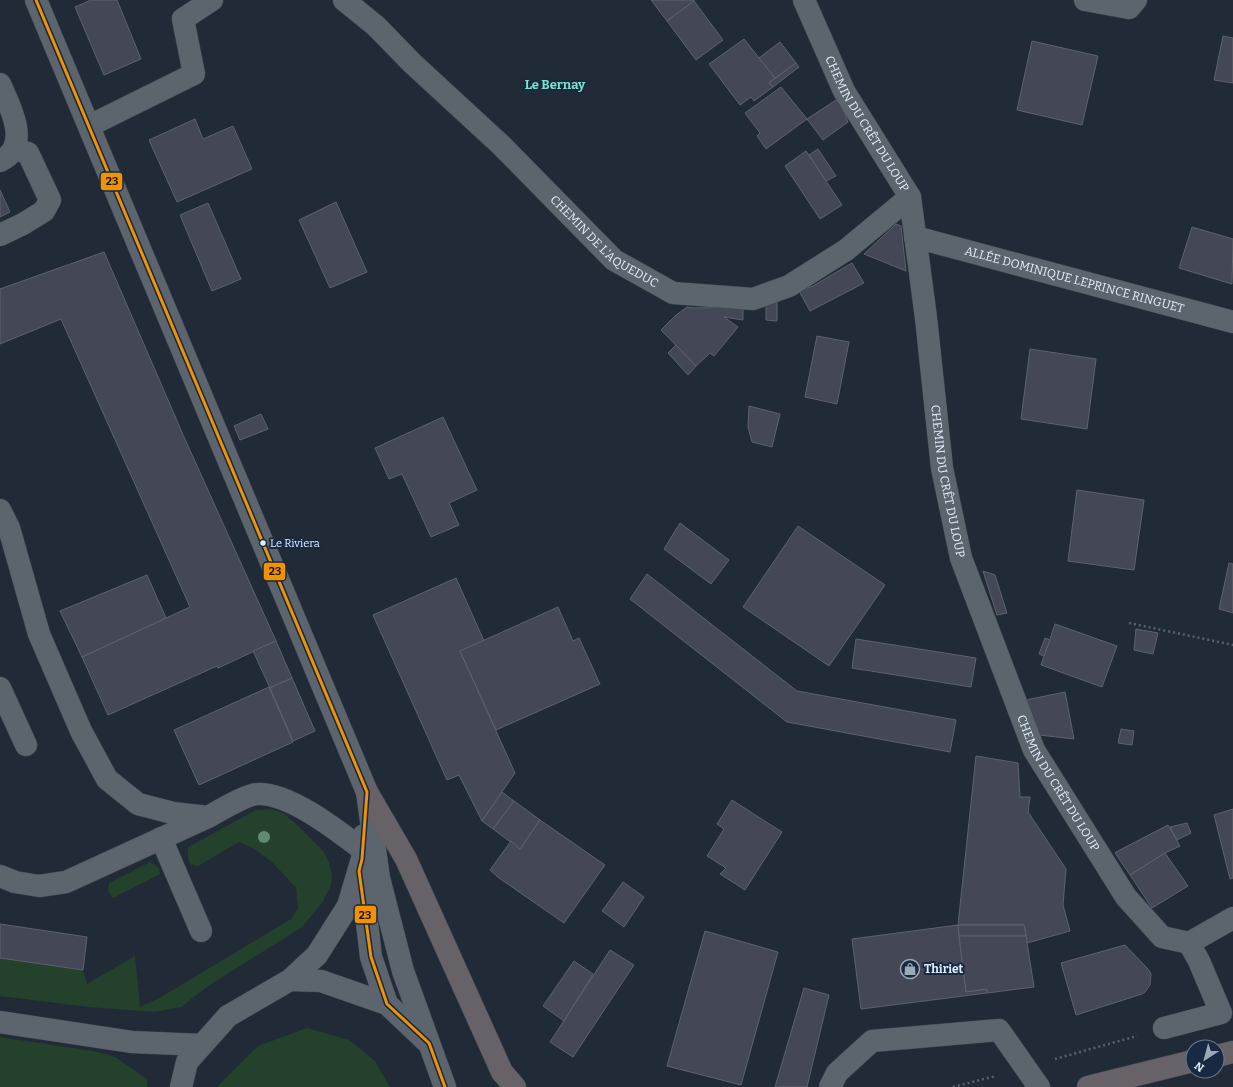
<svg xmlns="http://www.w3.org/2000/svg" width="1233" height="1087" font-family="Bitter,serif">
<style>
.green{fill:#24412b}
.building{fill:#444755;stroke:#5e626e}
.lines{fill:none;stroke-linecap:round;stroke-linejoin:round}
.minor-casing{stroke:#3f4752;stroke-width:23}
.highway-casing{stroke:#3f4752;stroke-width:23}
.path{stroke:#59626b;stroke-width:2.5;stroke-dasharray:2 3;stroke-linecap:butt}
.minor{stroke:#5c656e;stroke-width:22}
.highway{stroke:#676267;stroke-width:22}
.bus-1-casing{stroke:#172a41;stroke-width:6}
.bus-1{stroke:#f39200;stroke-width:3}
.tree{fill:#628a71}
.bus-dot{fill:#e1edfd;stroke:#172a41;stroke-width:1.5}
.labels{text-anchor:middle;stroke-width:4;stroke-linejoin:round;paint-order:stroke}
.bus-label{font-size:11px;fill:#e1edfd;stroke:#172a41;text-anchor:start}
.street-label{font-size:12px;fill:#e1edfd;stroke:#172a41}
.poi-label{font-size:12px;font-weight:bold;fill:#e1edfd;stroke:#172a41;text-anchor:start}
.neighbourhood-label{font-size:13px;font-weight:bold;fill:#7ee1ca;stroke:#172a41}
.line-badge{stroke:#172a41;stroke-width:1.5}
.pale-badge-label{font-size:11px;text-anchor:middle;font-weight:bold;fill:#111}
</style>
<rect width="100%" height="100%" fill="#212b37"/>
<g class="green">
<path d="M271,809L283,813L293,821L324,852L329,863L332,875L331,885L322,903L302,927L208,986L181,1007L155,1012L89,1007L0,996V958L83,970L87,984L135,956L140,1007L161,997L291,919L298,908L296,888L274,864L255,849L239,842L198,866L190,864L188,858V847L256,810Z"/>
<path d="M150,862L159,868L160,874L113,898L108,891L109,883Z"/>
<path d="M307,1028L349,1040L375,1061L390,1087H218L219,1085L258,1046Z"/>
<path d="M0,1037L93,1051L115,1057L147,1079V1087H0Z"/>
</g>
<g class="building">
<path d="M91,0H117L141,59L104,75L75,7Z"/>
<path d="M651,0H694V1L667,21Z"/>
<path d="M694,1L723,40L696,60L667,21Z"/>
<path d="M1223,36L1233,38V83L1214,80Z"/>
<path d="M744,39L775,78L769,83L773,87L754,101L751,97L740,105L709,64Z"/>
<path d="M1032,41L1098,56L1082,125L1017,110Z"/>
<path d="M780,42L796,63L775,78L759,58Z"/>
<path d="M796,63L799,67L773,87L769,83Z"/>
<path d="M781,87L807,119L766,149L757,136L760,133L745,113Z"/>
<path d="M839,98L848,122L823,140L807,119Z"/>
<path d="M195,119L203,139L233,126L252,169L177,202L149,140Z"/>
<path d="M818,149L836,176L826,181L809,155Z"/>
<path d="M806,151L842,205L820,219L785,166Z"/>
<path d="M0,190L10,212L0,217Z"/>
<path d="M336,202L367,272L330,288L299,220Z"/>
<path d="M208,203L241,279L212,291L180,215Z"/>
<path d="M896,224L901,226L906,271L864,254Z"/>
<path d="M1192,227L1233,239L1232,284L1179,268Z"/>
<path d="M104,252L184,437L276,641L218,668L217,666L108,715L82,657L190,607L61,319L0,344V289Z"/>
<path d="M852,263L864,283L810,311L799,291L813,286Z"/>
<path d="M777,298V321L766,320V301Z"/>
<path d="M687,307L695,308L743,307V320L724,317L738,327L714,356L710,353L696,366L661,330L675,316Z"/>
<path d="M817,336L849,342L837,404L805,397Z"/>
<path d="M676,345L696,366L688,375L668,353Z"/>
<path d="M1030,349L1096,359L1087,429L1021,419Z"/>
<path d="M749,406L780,414L772,447L752,442L748,427Z"/>
<path d="M261,414L268,429L240,440L234,426Z"/>
<path d="M443,417L477,490L449,503L459,525L431,537L402,474L389,479L375,448Z"/>
<path d="M1077,490L1144,500L1134,570L1068,561Z"/>
<path d="M680,523L729,560L711,584L664,549Z"/>
<path d="M798,526L885,585L829,666L743,607Z"/>
<path d="M1229,563L1233,564V613L1219,609Z"/>
<path d="M983,571L995,575L1007,613L997,615Z"/>
<path d="M647,574L797,691L956,720L950,752L787,722L630,599Z"/>
<path d="M147,575L166,618L82,657L60,611Z"/>
<path d="M456,578L484,641L460,651L515,773L482,821L459,775L447,780L373,615Z"/>
<path d="M558,607L573,641L579,638L600,684L496,730L460,651Z"/>
<path d="M1055,624L1117,646L1102,687L1041,665Z"/>
<path d="M1136,629L1158,633L1153,654L1134,650Z"/>
<path d="M1045,638L1050,640L1044,656L1039,654Z"/>
<path d="M856,639L976,658L971,687L852,668Z"/>
<path d="M276,641L292,678L270,688L253,651Z"/>
<path d="M292,678L315,731L293,741L270,688Z"/>
<path d="M269,687L293,742L199,785L174,730Z"/>
<path d="M1065,692L1074,739L1039,735L1026,700Z"/>
<path d="M1121,729L1134,731L1132,745L1118,743Z"/>
<path d="M976,756L1018,763L1020,797H1030L1028,812L1066,869L1063,905L1070,931L1027,943L1024,925H958Z"/>
<path d="M502,792L514,801L493,829L482,821Z"/>
<path d="M732,800L782,832L745,890L720,874L726,868L707,856L724,829L717,824Z"/>
<path d="M514,801L540,820L520,849L493,829Z"/>
<path d="M1233,809V878L1230,879L1214,815Z"/>
<path d="M540,820L605,865L564,923L499,878L490,870L511,841L520,849Z"/>
<path d="M1187,823L1191,833L1177,840L1170,827Z"/>
<path d="M1168,825L1180,846L1165,853L1130,875L1115,853L1116,852Z"/>
<path d="M1165,853L1188,886L1152,908L1130,875Z"/>
<path d="M623,882L644,897L624,927L602,911Z"/>
<path d="M0,924L87,937L83,970L0,958Z"/>
<path d="M958,925L966,992L987,989V993L861,1009L852,939Z"/>
<path d="M958,925H1024L1026,936H959Z"/>
<path d="M705,931L778,952L741,1085L667,1066Z"/>
<path d="M959,936H1026L1034,987L987,993V989L966,992Z"/>
<path d="M1125,945L1148,969L1151,974L1150,985L1145,992L1142,994L1076,1015L1061,963Z"/>
<path d="M610,950L634,965L573,1057L550,1042Z"/>
<path d="M574,961L593,974L564,1021L543,1006Z"/>
<path d="M804,988L829,995L807,1087H775Z"/>
</g>
<g class="lines">
<defs>
<g id="minor">
<path d="M36,0L367,792L379,878L403,971L445,1087"/>
<path id="s1" d="M344,0L376,26L412,63L501,145L614,260L673,293L753,299L789,286L846,250L910,197"/>
<path id="s2" d="M804,0L844,91L910,197L926,318L942,468L961,558L1034,750L1126,897L1162,937L1189,943L1233,918"/>
<path d="M1085,0L1129,8L1136,0"/>
<path d="M0,84C10,107 32,146 0,161"/>
<path d="M89,126L194,74L183,19L212,0"/>
<path d="M0,235L23,224L44,211L50,200L28,153L14,149"/>
<path id="s3" d="M915,237L1233,322"/>
<path d="M0,510L9,528L39,634L81,731L107,779L138,804L173,813L208,817"/>
<path d="M0,688L26,745"/>
<path d="M161,838L201,931"/>
<path d="M0,876L15,882L39,886L66,882L208,817C219,811 247,794 258,794C290,793 338,831 363,850"/>
<path d="M360,876L366,914L371,957L387,1004"/>
<path d="M290,980L321,981L387,1004L426,1041"/>
<path d="M0,1022L132,1042L202,1045"/>
<path d="M1164,1028L1221,1013L1199,961L1189,943"/>
<path d="M181,1087L187,1062L228,1016L290,980L317,955L348,906L362,859L364,835"/>
<path d="M830,1087L837,1073L872,1041L999,1030L1039,1087"/>
</g>
<g id="highway">
<path d="M367,792L406,859L502,1072L515,1087"/>
<path d="M1217,1056L1233,1052"/>
<path d="M1088,1087L1193,1061"/>
</g>
</defs>
<use href="#minor" class="minor-casing"/>
<use href="#highway" class="highway-casing"/>
<g class="path">
<path d="M1129,623L1233,645"/>
<path d="M1055,1059L1137,1036"/>
<path d="M953,1087L996,1076"/>
</g>
<use href="#minor" class="minor"/>
<use href="#highway" class="highway"/>
<defs>
<path id="bus-1" d="M36,0L367,792L362,859L359,871L371,957L387,1004L429,1043L445,1087"/>
</defs>
<use href="#bus-1" class="bus-1-casing"/>
<use href="#bus-1" class="bus-1"/>
</g>
<circle class="tree" cx="264" cy="837" r="6"/>
<defs>
<symbol id="shop-ring" viewBox="-11 -11 22 22"><circle r="9.5" fill="#172a41" stroke="#9ea9b8" stroke-width="1.5"/><path d="M-5-2.5h2.3a2.7 3.5 0 0 1 5.4 0H5L5.5 6h-11ZM-1.5-2.5h3a1.5 2.3 0 0 0-3 0Z" fill="#9ea9b8"/></symbol>
</defs>
<g fill-rule="evenodd">
<use href="#shop-ring" x="899" y="958" width="22" height="22"/>
</g>
<circle class="bus-dot" cx="263" cy="543" r="3.5"/>
<g class="labels">
<g class="bus-label">
<text x="270" y="547">Le Riviera</text>
</g>
<g class="street-label">
<text dy="4" stroke="none"><textPath href="#s2" startOffset="139">CHEMIN DU CRÊT DU LOUP</textPath></text>
<text dy="4" stroke="none"><textPath href="#s1" startOffset="356">CHEMIN DE L'AQUEDUC</textPath></text>
<text dy="4" stroke="none"><textPath href="#s3" startOffset="165">ALLÉE DOMINIQUE LEPRINCE RINGUET</textPath></text>
<text dy="4" stroke="none"><textPath href="#s2" startOffset="511">CHEMIN DU CRÊT DU LOUP</textPath></text>
<text dy="4" stroke="none"><textPath href="#s2" startOffset="835">CHEMIN DU CRÊT DU LOUP</textPath></text>
</g>
<g class="poi-label">
<text x="924" y="973">Thiriet</text>
</g>
<g class="neighbourhood-label">
<text x="555" y="89">Le Bernay</text>
</g>
</g>
<g class="line-badge">
<rect x="100" y="172" width="23" height="19" rx="4" fill="#f39200"/>
<rect x="263" y="562" width="23" height="19" rx="4" fill="#f39200"/>
<rect x="354" y="905" width="23" height="19" rx="4" fill="#f39200"/>
</g>
<g class="pale-badge-label">
<text x="112" y="185">23</text>
<text x="275" y="575">23</text>
<text x="365" y="919">23</text>
</g>
<g transform="translate(1205 1059) rotate(216)"><circle r="19" fill="#172a41" stroke="#68788c"/>
<path d="M0-3L7 15L0 10L-7 15Z" fill="#9ea9b8"/>
<text y="-6" font-size="11" font-weight="bold" text-anchor="middle" fill="#e1edfd">N</text>
</g>
</svg>
